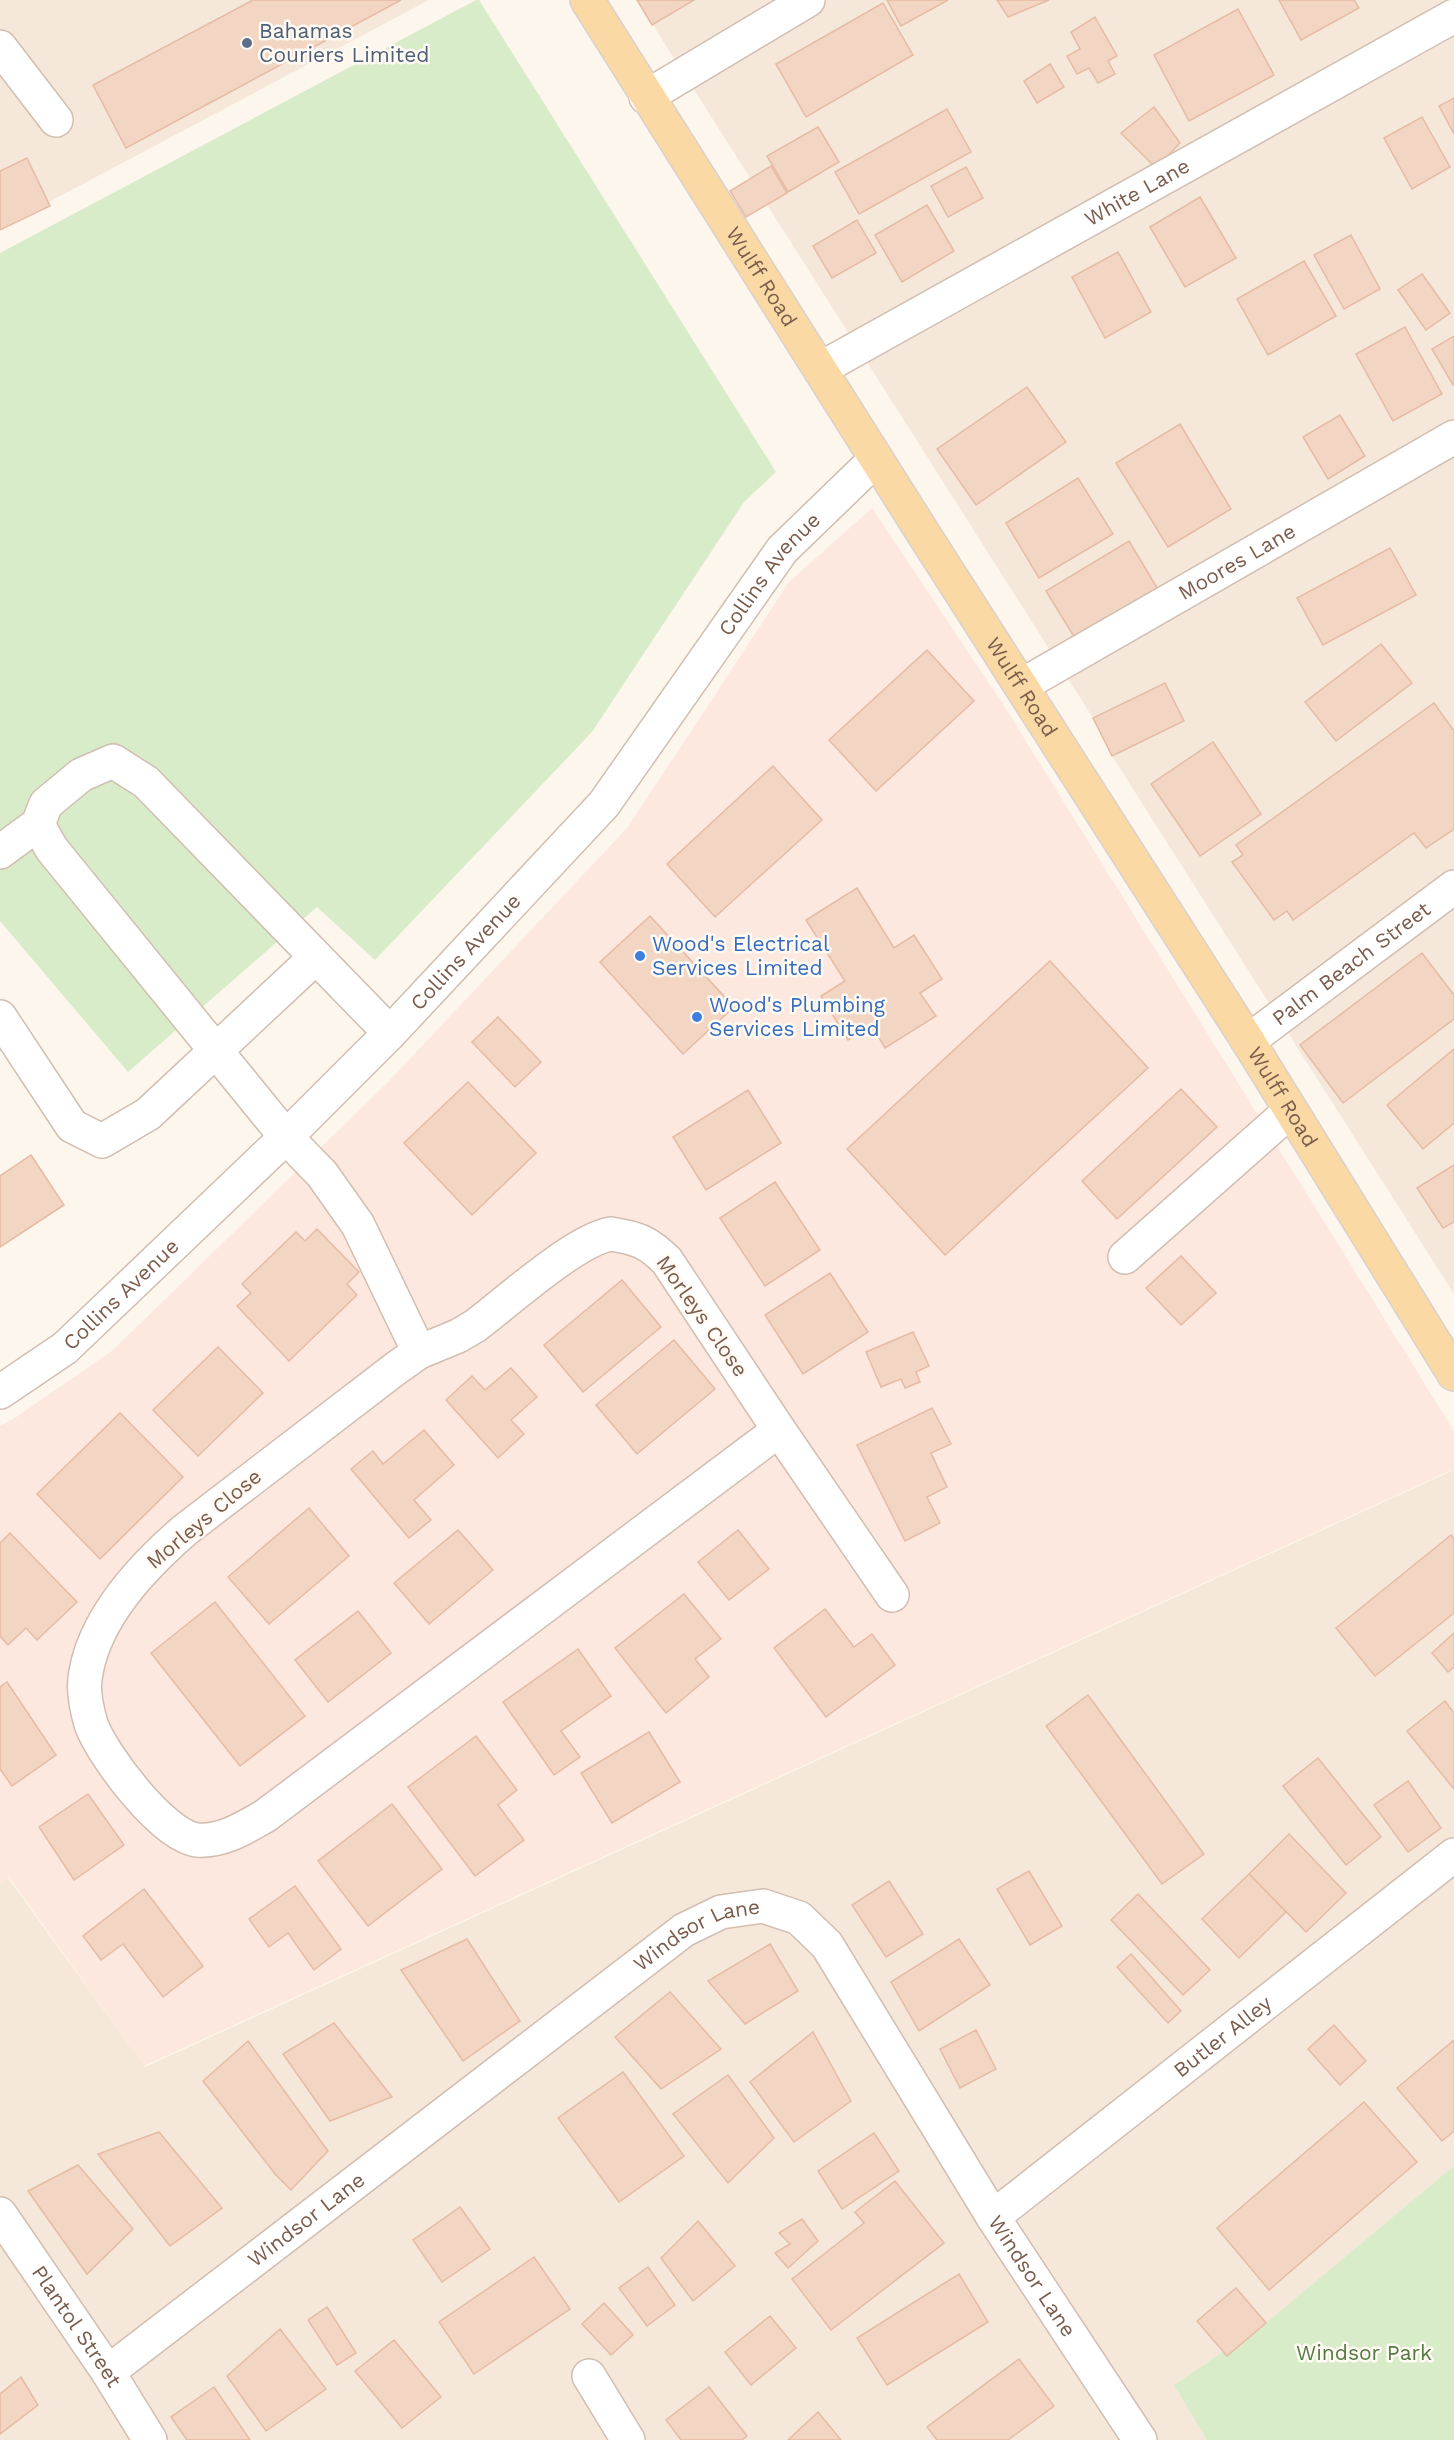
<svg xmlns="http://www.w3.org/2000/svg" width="1454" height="2440" font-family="'Work Sans',sans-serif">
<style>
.residential{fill:#f5e8da}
.commercial{fill:#fde8e0}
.green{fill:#d8ecc9}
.building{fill:#f3d5c3;stroke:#e6bba3;stroke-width:1.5}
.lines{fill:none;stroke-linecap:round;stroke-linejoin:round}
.minor-casing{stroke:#d1beb0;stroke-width:36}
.major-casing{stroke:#dad1cd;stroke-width:36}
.minor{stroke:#fff;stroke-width:33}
.major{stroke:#fbd9a5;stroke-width:33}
.service-dot{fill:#5c6f8a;stroke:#fffaf3;stroke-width:2}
.shop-dot{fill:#3f7fe0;stroke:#fffaf3;stroke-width:2}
.labels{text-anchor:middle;stroke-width:5;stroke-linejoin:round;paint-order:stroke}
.service-label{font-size:21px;fill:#4e5e75;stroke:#fffaf3;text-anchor:start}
.street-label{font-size:21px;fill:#7a5c4d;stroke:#fffaf3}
.shop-label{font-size:21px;fill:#366cbe;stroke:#fffaf3;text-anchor:start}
.park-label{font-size:21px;fill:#537a41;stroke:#fffaf3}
</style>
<rect width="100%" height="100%" fill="#fdf6ec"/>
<g class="residential">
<path d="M0,0H429L0,228Z"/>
<path d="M637,0H1454V1294L1112,756L1093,718Z"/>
<path d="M1454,1470V2440H0V1884L8,1878L145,2067Z"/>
</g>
<path class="commercial" d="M872,508L1003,704L1454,1431V1469L144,2066L9,1877L0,1884V1426L15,1418L113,1350L389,1081L628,827L789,582Z"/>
<g class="green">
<path d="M476,0H479L776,472L744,502L592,732L375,960L317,907L128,1072L0,921V253Z"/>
<path d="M1454,2166V2440H1207L1174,2385L1266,2323Z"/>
</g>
<g class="building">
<path d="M253,0H401L126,148L93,85Z"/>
<path d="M637,0H694L652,25Z"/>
<path d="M887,0H948L901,26Z"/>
<path d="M997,0H1049L1008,17Z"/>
<path d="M1279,0H1354L1359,8L1301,40Z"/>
<path d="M883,3L913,55L806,117L776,64Z"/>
<path d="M1238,9L1274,75L1189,121L1154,55Z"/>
<path d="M1095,17L1117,56L1108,61L1115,74L1098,83L1089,68L1077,74L1067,56L1080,49L1071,32Z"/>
<path d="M1050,64L1064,87L1037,103L1024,81Z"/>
<path d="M1454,98V134L1439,106Z"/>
<path d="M1154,107L1180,143L1156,168L1121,133Z"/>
<path d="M947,109L971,152L859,214L835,172Z"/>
<path d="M1422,117L1450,167L1412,189L1384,138Z"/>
<path d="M818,127L839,162L788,192L767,156Z"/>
<path d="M27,158L50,206L0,230V171Z"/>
<path d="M771,166L787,193L746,217L730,191Z"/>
<path d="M966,167L983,198L948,217L931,186Z"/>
<path d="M1200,197L1236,258L1185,287L1150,227Z"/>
<path d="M927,205L954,251L902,282L875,235Z"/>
<path d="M857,220L876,253L832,278L813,246Z"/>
<path d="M1351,235L1380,289L1344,309L1314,255Z"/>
<path d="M1118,252L1151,312L1105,338L1072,277Z"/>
<path d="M1304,261L1336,316L1268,355L1237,299Z"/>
<path d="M1422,274L1450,313L1426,330L1398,290Z"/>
<path d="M1405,327L1442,394L1393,421L1356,354Z"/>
<path d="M1454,336V384L1453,385L1432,349Z"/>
<path d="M1027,387L1066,442L976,505L937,449Z"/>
<path d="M1340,415L1365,456L1328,479L1303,437Z"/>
<path d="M1180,424L1231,509L1168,547L1116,463Z"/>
<path d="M1078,478L1113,534L1039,578L1006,523Z"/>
<path d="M1129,541L1159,591L1076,640L1046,591Z"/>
<path d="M1390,548L1416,595L1323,645L1297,598Z"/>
<path d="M1381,644L1412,683L1336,741L1305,702Z"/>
<path d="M927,650L974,701L876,791L829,740Z"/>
<path d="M1165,683L1184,721L1112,756L1093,718Z"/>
<path d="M1434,703L1454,731V829L1426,848L1414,833L1293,920L1287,911L1274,920L1232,862L1243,855L1236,845Z"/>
<path d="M1213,742L1261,814L1200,856L1151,784Z"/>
<path d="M773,766L822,820L715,917L667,864Z"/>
<path d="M857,888L894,948L914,935L942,979L920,993L936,1016L885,1048L872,1026L848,1040L821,996L845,981L806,920Z"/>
<path d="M650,916L734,1007L683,1054L600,962Z"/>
<path d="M1422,953L1454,995V1019L1343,1103L1300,1045Z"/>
<path d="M1050,961L1148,1068L945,1255L847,1149Z"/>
<path d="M498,1017L541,1062L515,1087L472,1042Z"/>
<path d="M1454,1049V1123L1423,1149L1387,1105Z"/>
<path d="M468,1082L536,1153L472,1215L404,1143Z"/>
<path d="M1181,1089L1217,1127L1117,1219L1082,1181Z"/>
<path d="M748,1090L781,1143L706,1190L673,1137Z"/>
<path d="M31,1155L64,1205L0,1247V1176Z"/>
<path d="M1454,1165V1222L1443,1228L1417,1188Z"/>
<path d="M775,1182L820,1250L765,1286L720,1218Z"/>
<path d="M317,1229L359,1272L347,1284L357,1295L289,1361L237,1306L251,1293L242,1284L296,1232L305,1241Z"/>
<path d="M1181,1256L1216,1293L1181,1325L1146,1288Z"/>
<path d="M830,1273L868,1332L803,1374L765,1315Z"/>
<path d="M622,1280L661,1327L583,1392L544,1345Z"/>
<path d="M913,1332L929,1366L916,1372L920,1382L905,1388L901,1379L881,1387L866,1352Z"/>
<path d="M674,1340L715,1389L637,1454L596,1405Z"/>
<path d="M218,1347L263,1393L198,1456L153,1410Z"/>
<path d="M511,1368L537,1397L511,1420L524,1434L498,1458L446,1400L472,1376L485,1390Z"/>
<path d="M932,1408L951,1444L931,1453L947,1487L927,1497L940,1523L905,1541L857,1445Z"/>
<path d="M120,1413L183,1477L100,1559L37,1494Z"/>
<path d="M424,1430L454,1465L414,1500L431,1520L409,1538L351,1469L373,1451L383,1464Z"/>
<path d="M309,1508L349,1556L269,1624L228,1577Z"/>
<path d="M458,1530L493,1570L429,1624L394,1583Z"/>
<path d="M738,1530L769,1569L729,1600L698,1562Z"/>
<path d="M10,1533L77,1602L37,1640L26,1628L8,1645L0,1636V1543Z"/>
<path d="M1451,1535L1454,1539V1613L1375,1676L1336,1628Z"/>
<path d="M684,1594L721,1639L695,1659L709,1677L666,1713L615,1648Z"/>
<path d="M215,1602L305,1716L240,1766L151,1653Z"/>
<path d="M825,1609L854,1647L872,1634L895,1665L826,1717L774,1648Z"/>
<path d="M358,1611L391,1653L328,1702L295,1660Z"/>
<path d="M1454,1633V1667L1448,1672L1432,1653Z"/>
<path d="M578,1649L611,1696L561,1731L580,1757L554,1775L503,1702Z"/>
<path d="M7,1682L56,1755L12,1786L0,1769V1687Z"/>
<path d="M1088,1695L1204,1854L1162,1884L1046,1726Z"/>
<path d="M1445,1701L1454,1713V1789L1407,1731Z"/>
<path d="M649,1732L680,1782L612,1823L581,1773Z"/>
<path d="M476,1736L517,1790L498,1805L524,1840L475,1876L408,1787Z"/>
<path d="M1318,1758L1381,1837L1346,1865L1283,1786Z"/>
<path d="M1408,1781L1441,1828L1408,1852L1374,1805Z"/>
<path d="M88,1794L124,1845L74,1880L39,1827Z"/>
<path d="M392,1804L442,1869L368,1926L318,1861Z"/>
<path d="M1289,1834L1346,1893L1306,1932L1249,1874Z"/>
<path d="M1029,1871L1062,1926L1030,1945L997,1889Z"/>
<path d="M1249,1874L1286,1912L1239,1958L1202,1919Z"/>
<path d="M889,1881L923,1934L886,1957L852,1905Z"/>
<path d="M295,1886L341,1949L314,1970L288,1933L269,1947L249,1919Z"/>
<path d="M144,1889L203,1966L163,1997L123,1944L101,1960L83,1936Z"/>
<path d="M1138,1894L1210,1970L1183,1995L1111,1920Z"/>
<path d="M467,1939L520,2021L463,2061L401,1970Z"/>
<path d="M959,1939L990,1985L919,2031L891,1982Z"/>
<path d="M770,1944L798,1991L745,2024L708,1981Z"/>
<path d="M1131,1954L1181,2011L1168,2023L1117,1967Z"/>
<path d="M670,1992L721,2049L661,2089L615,2037Z"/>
<path d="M334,2023L392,2097L330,2121L283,2054Z"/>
<path d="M1334,2025L1366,2061L1340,2085L1308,2049Z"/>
<path d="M976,2030L996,2069L960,2088L940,2049Z"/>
<path d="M813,2032L851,2101L794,2142L750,2082Z"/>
<path d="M1454,2040V2131L1442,2141L1397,2088Z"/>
<path d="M248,2041L328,2151L291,2190L275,2174L203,2081Z"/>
<path d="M623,2072L684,2156L619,2202L558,2118Z"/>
<path d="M728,2075L774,2138L728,2183L673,2114Z"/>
<path d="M1364,2102L1417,2162L1269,2290L1217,2228Z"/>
<path d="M159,2132L222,2208L170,2246L98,2154Z"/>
<path d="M874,2133L899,2171L842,2209L818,2171Z"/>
<path d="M78,2165L133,2229L87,2274L28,2191Z"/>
<path d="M895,2181L944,2243L831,2330L792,2279L864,2223L855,2212Z"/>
<path d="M460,2207L490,2249L442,2282L413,2240Z"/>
<path d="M802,2219L818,2241L788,2268L775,2253L790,2244L779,2233Z"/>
<path d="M698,2221L735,2266L693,2301L661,2258Z"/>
<path d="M534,2257L570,2309L474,2374L439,2322Z"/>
<path d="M648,2267L675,2305L647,2326L619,2288Z"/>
<path d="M959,2274L988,2322L887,2385L857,2338Z"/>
<path d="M1236,2288L1266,2323L1227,2356L1197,2321Z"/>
<path d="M604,2303L633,2335L611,2355L582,2324Z"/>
<path d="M327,2307L356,2353L337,2365L308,2320Z"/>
<path d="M770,2316L796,2348L751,2385L725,2352Z"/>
<path d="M280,2329L326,2389L266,2431L227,2376Z"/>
<path d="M394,2340L441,2397L402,2428L355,2371Z"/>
<path d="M1019,2359L1054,2406L1008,2440H937L927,2427Z"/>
<path d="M21,2377L38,2405L0,2434V2394Z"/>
<path d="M214,2387L250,2440H187L171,2417Z"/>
<path d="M709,2387L747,2436L742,2440H681L666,2420Z"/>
<path d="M818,2412L841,2440H788Z"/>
</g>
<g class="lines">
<defs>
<g id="minor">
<path d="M0,47L56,120"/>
<path d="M646,97L808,0"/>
<path id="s1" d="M820,369L1454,16"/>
<path id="s2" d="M1021,686L1454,437"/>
<path d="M0,852L38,824"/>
<path d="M0,1017L72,1126L102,1141L148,1114L316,957"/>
<path d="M390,1033L146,782L113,761L81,775L46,804L38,824L51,848L286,1137L322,1174L358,1225L419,1352"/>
<path id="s3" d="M1248,1041L1454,887"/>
<path d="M611,1234C637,1238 648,1242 667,1261L779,1430L265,1816C244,1828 222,1842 197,1840C163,1836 102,1755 91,1724C87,1710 83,1694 85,1679C92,1620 142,1567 185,1530L395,1369L419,1352L458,1336L475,1326C507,1302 575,1240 611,1234Z"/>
<path d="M1125,1257L1290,1111"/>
<path id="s4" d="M0,1392L65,1348L286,1137L390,1033L604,804L782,550L876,459"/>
<path d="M779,1430L892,1595"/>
<path id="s5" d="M0,2214L108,2372L150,2440"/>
<path id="s6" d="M993,2217L1454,1855"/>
<path id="s7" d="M108,2372L684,1930L721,1912L763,1906L799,1918L827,1945L993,2217L1140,2440"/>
<path d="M589,2376L628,2440"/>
</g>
<g id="major">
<path id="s8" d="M587,0L923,533L1248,1041L1454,1374"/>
</g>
</defs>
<use href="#minor" class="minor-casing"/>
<use href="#major" class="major-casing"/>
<use href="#minor" class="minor"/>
<use href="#major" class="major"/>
</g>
<circle class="service-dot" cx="247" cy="43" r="6"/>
<g class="shop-dot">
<circle cx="640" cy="956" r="6"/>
<circle cx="697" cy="1017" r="6"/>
</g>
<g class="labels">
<g class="service-label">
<text x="259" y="38">Bahamas<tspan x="259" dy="24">Couriers Limited</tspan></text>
</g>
<g class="street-label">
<text dy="7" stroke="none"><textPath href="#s1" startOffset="363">White Lane</textPath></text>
<text dy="7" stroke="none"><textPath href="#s8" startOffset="327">Wulff Road</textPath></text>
<text dy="7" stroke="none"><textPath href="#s2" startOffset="249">Moores Lane</textPath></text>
<text dy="7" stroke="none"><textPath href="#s4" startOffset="1128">Collins Avenue</textPath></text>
<text dy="7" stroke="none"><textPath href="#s8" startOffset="813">Wulff Road</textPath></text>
<text dy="7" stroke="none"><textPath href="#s4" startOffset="642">Collins Avenue</textPath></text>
<text dy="7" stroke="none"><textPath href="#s3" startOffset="129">Palm Beach Street</textPath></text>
<text dy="7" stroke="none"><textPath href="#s8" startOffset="1299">Wulff Road</textPath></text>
<text dy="7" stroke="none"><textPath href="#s4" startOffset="156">Collins Avenue</textPath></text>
<text transform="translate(702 1316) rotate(55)" y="7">Morleys Close</text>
<text transform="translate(204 1519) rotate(-40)" y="7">Morleys Close</text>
<text dy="7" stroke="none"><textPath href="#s7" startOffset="736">Windsor Lane</textPath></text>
<text dy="7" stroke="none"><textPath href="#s6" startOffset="292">Butler Alley</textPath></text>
<text dy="7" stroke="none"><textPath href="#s7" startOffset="250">Windsor Lane</textPath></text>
<text dy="7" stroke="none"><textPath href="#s7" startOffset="1276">Windsor Lane</textPath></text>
<text dy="7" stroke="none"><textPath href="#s5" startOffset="136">Plantol Street</textPath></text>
</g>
<g class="shop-label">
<text x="652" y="951">Wood's Electrical<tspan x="652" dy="24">Services Limited</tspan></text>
<text x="709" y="1012">Wood's Plumbing<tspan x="709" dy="24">Services Limited</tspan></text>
</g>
<g class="park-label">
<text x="1364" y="2360">Windsor Park</text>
</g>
</g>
</svg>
